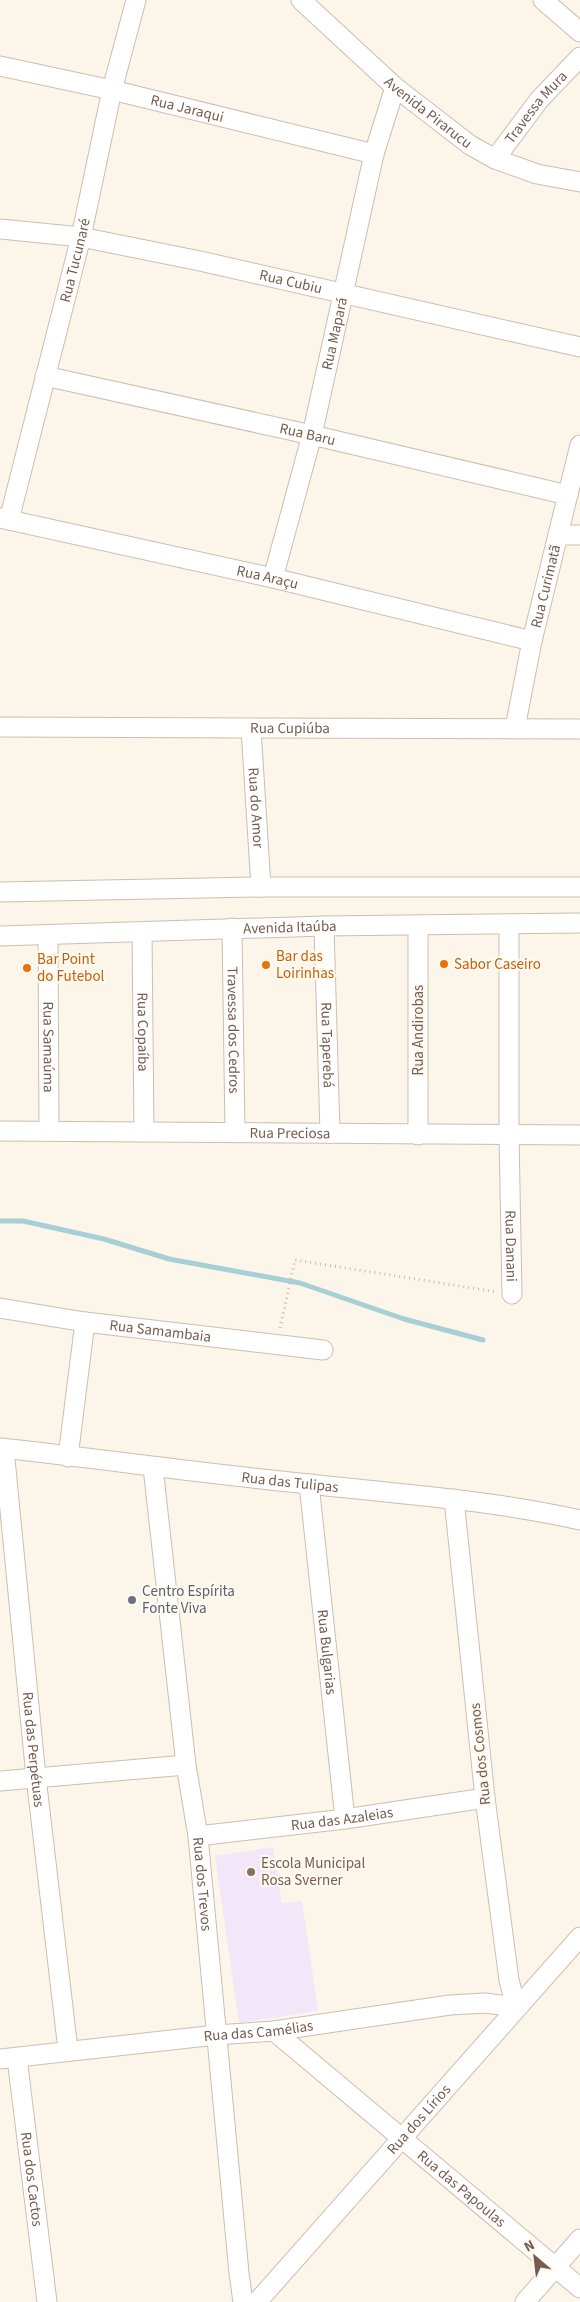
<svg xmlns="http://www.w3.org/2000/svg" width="580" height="2302" font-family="'Source Sans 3',sans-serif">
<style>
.education{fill:#f2e7f8}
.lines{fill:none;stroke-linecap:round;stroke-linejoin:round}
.stream{stroke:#a6cfd6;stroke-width:5}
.minor-casing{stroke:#cebdb0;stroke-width:21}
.path{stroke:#d5b8a6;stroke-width:3;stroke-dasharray:1 4;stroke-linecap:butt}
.minor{stroke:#fff;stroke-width:19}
.food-dot{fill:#e8710a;stroke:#fef9f1;stroke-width:2}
.worship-dot{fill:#6b7280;stroke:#fef9f1;stroke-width:2}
.education-dot{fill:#8d6e63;stroke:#fef9f1;stroke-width:2}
.labels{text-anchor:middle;stroke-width:4.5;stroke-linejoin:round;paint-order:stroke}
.street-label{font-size:15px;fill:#765c4e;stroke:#fef9f1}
.food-label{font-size:15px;fill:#c56008;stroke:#fef9f1;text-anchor:start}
.worship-label{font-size:15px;fill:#5b616d;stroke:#fef9f1;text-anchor:start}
.education-label{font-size:15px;fill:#785e54;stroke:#fef9f1;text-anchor:start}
</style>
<rect width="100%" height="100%" fill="#fcf5ea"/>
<path class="education" d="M273,1847L282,1903L302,1901L318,2011L239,2023L215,1856Z"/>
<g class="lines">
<path class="stream" d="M0,1221H23L104,1239L169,1259L300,1283L404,1319L483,1340"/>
<defs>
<g id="minor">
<path id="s1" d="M301,0L395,87L470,145L495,159L537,174L580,182"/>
<path d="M543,0L580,32"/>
<path id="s2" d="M0,66L112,90L374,154"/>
<path id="s3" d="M495,159L539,100L580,57"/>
<path id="s4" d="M0,229L81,237L200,261L580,347"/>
<path id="s5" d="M45,376L312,435L568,495"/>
<path id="s6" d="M0,518L273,578L532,641"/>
<path id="s7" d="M9,520L81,237L112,90L136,0"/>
<path d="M560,535H580"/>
<path id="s8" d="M273,578L312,435L374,154L395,87"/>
<path id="s9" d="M0,727L580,729"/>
<path id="s10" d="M515,728L532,641L580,445"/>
<path id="s11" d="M251,729L261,887"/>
<path d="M0,892L261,887H580"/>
<path id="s12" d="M509,924V1135L512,1294"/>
<path d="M418,925V1135"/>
<path id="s13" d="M324,926L330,1133"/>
<path id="s14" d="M232,928L235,1132"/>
<path id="s15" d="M142,933L144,1132"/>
<path id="s16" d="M48,935L49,1130"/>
<path id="s17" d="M0,936L324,926L580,923"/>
<path id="s18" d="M0,1131L580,1135"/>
<path id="s19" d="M0,1308L85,1322L323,1350"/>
<path id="s20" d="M0,1448C103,1459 206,1474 309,1484C400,1494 491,1500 580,1520"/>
<path id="s21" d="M4,1449L36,1777L68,2050"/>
<path d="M68,1457L85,1322"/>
<path id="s22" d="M153,1467L186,1765L198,1836L239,2273L243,2302"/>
<path id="s23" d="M309,1484L345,1819"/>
<path d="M0,1781L186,1765"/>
<path id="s24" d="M198,1836L345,1819L485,1798"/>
<path id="s25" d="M274,2031L580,2288"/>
<path id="s26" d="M17,2058L47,2302"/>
<path id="s27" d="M0,2059L216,2035L274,2031L450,2005L485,2003L516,2007L509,1980L485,1798L454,1499"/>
<path id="s28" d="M257,2302L580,1937"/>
<path d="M525,2302L580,2239"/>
</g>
</defs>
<use href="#minor" class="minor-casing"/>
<path class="path" d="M280,1328L295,1260L497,1292"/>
<use href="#minor" class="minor"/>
</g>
<g class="food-dot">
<circle cx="444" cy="964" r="5"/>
<circle cx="266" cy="965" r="5"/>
<circle cx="27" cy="968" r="5"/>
</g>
<circle class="worship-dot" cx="132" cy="1600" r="5"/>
<circle class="education-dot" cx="251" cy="1872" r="5"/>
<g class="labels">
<g class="street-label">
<text dy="5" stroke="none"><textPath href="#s3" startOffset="66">Travessa Mura</textPath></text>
<text dy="5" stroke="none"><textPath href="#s2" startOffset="192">Rua Jaraqui</textPath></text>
<text dy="5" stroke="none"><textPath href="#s1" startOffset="170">Avenida Pirarucu</textPath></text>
<text dy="5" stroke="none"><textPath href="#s7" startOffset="268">Rua Tucunaré</textPath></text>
<text dy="5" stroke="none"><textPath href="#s4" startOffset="296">Rua Cubiu</textPath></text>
<text dy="5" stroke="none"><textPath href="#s8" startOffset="252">Rua Mapará</textPath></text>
<text dy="5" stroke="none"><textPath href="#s5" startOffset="269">Rua Baru</textPath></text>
<text dy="5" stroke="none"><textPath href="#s6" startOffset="274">Rua Araçu</textPath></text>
<text dy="5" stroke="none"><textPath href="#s10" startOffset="145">Rua Curimatã</textPath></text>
<text dy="5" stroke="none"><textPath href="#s9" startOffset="290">Rua Cupiúba</textPath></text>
<text dy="5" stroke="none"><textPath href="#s11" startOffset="79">Rua do Amor</textPath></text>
<text dy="5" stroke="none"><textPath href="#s17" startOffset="290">Avenida Itaúba</textPath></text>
<text dy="5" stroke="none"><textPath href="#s14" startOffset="102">Travessa dos Cedros</textPath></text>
<text transform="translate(418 1030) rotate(-90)" y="5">Rua Andirobas</text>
<text dy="5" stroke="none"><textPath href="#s15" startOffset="99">Rua Copaíba</textPath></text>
<text dy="5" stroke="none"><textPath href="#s13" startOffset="119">Rua Taperebá</textPath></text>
<text dy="5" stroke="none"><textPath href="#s16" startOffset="112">Rua Samaúma</textPath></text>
<text dy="5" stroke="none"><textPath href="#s18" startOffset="290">Rua Preciosa</textPath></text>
<text dy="5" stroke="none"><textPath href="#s12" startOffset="322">Rua Danani</textPath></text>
<text dy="5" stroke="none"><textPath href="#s19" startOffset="162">Rua Samambaia</textPath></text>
<text dy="5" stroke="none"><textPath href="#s20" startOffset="292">Rua das Tulipas</textPath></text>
<text dy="5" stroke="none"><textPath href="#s23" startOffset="169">Rua Bulgarias</textPath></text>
<text dy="5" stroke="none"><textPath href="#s21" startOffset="302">Rua das Perpétuas</textPath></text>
<text transform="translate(480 1754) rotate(-96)" y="5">Rua dos Cosmos</text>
<text dy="5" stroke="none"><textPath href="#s24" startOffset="145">Rua das Azaleias</textPath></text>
<text dy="5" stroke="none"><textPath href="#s22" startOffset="420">Rua dos Trevos</textPath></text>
<text dy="5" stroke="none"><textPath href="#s27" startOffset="260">Rua das Camélias</textPath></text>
<text dy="5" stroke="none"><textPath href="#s28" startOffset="244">Rua dos Lírios</textPath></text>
<text dy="5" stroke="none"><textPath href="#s26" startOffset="122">Rua dos Cactos</textPath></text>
<text dy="5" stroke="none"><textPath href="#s25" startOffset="245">Rua das Papoulas</textPath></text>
</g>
<g class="food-label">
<text x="276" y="961">Bar das<tspan x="276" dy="17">Loirinhas</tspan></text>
<text x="37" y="964">Bar Point<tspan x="37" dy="17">do Futebol</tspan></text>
<text x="454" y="969">Sabor Caseiro</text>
</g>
<g class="worship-label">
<text x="142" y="1596">Centro Espírita<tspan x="142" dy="17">Fonte Viva</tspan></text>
</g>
<g class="education-label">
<text x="261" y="1868">Escola Municipal<tspan x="261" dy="17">Rosa Sverner</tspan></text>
</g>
</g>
<g transform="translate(535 2257) rotate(332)" stroke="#fef9f1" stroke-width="4" paint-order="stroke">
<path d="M0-4L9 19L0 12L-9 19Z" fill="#765c4e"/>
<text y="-8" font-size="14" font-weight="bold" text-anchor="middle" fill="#765c4e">N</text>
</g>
</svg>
